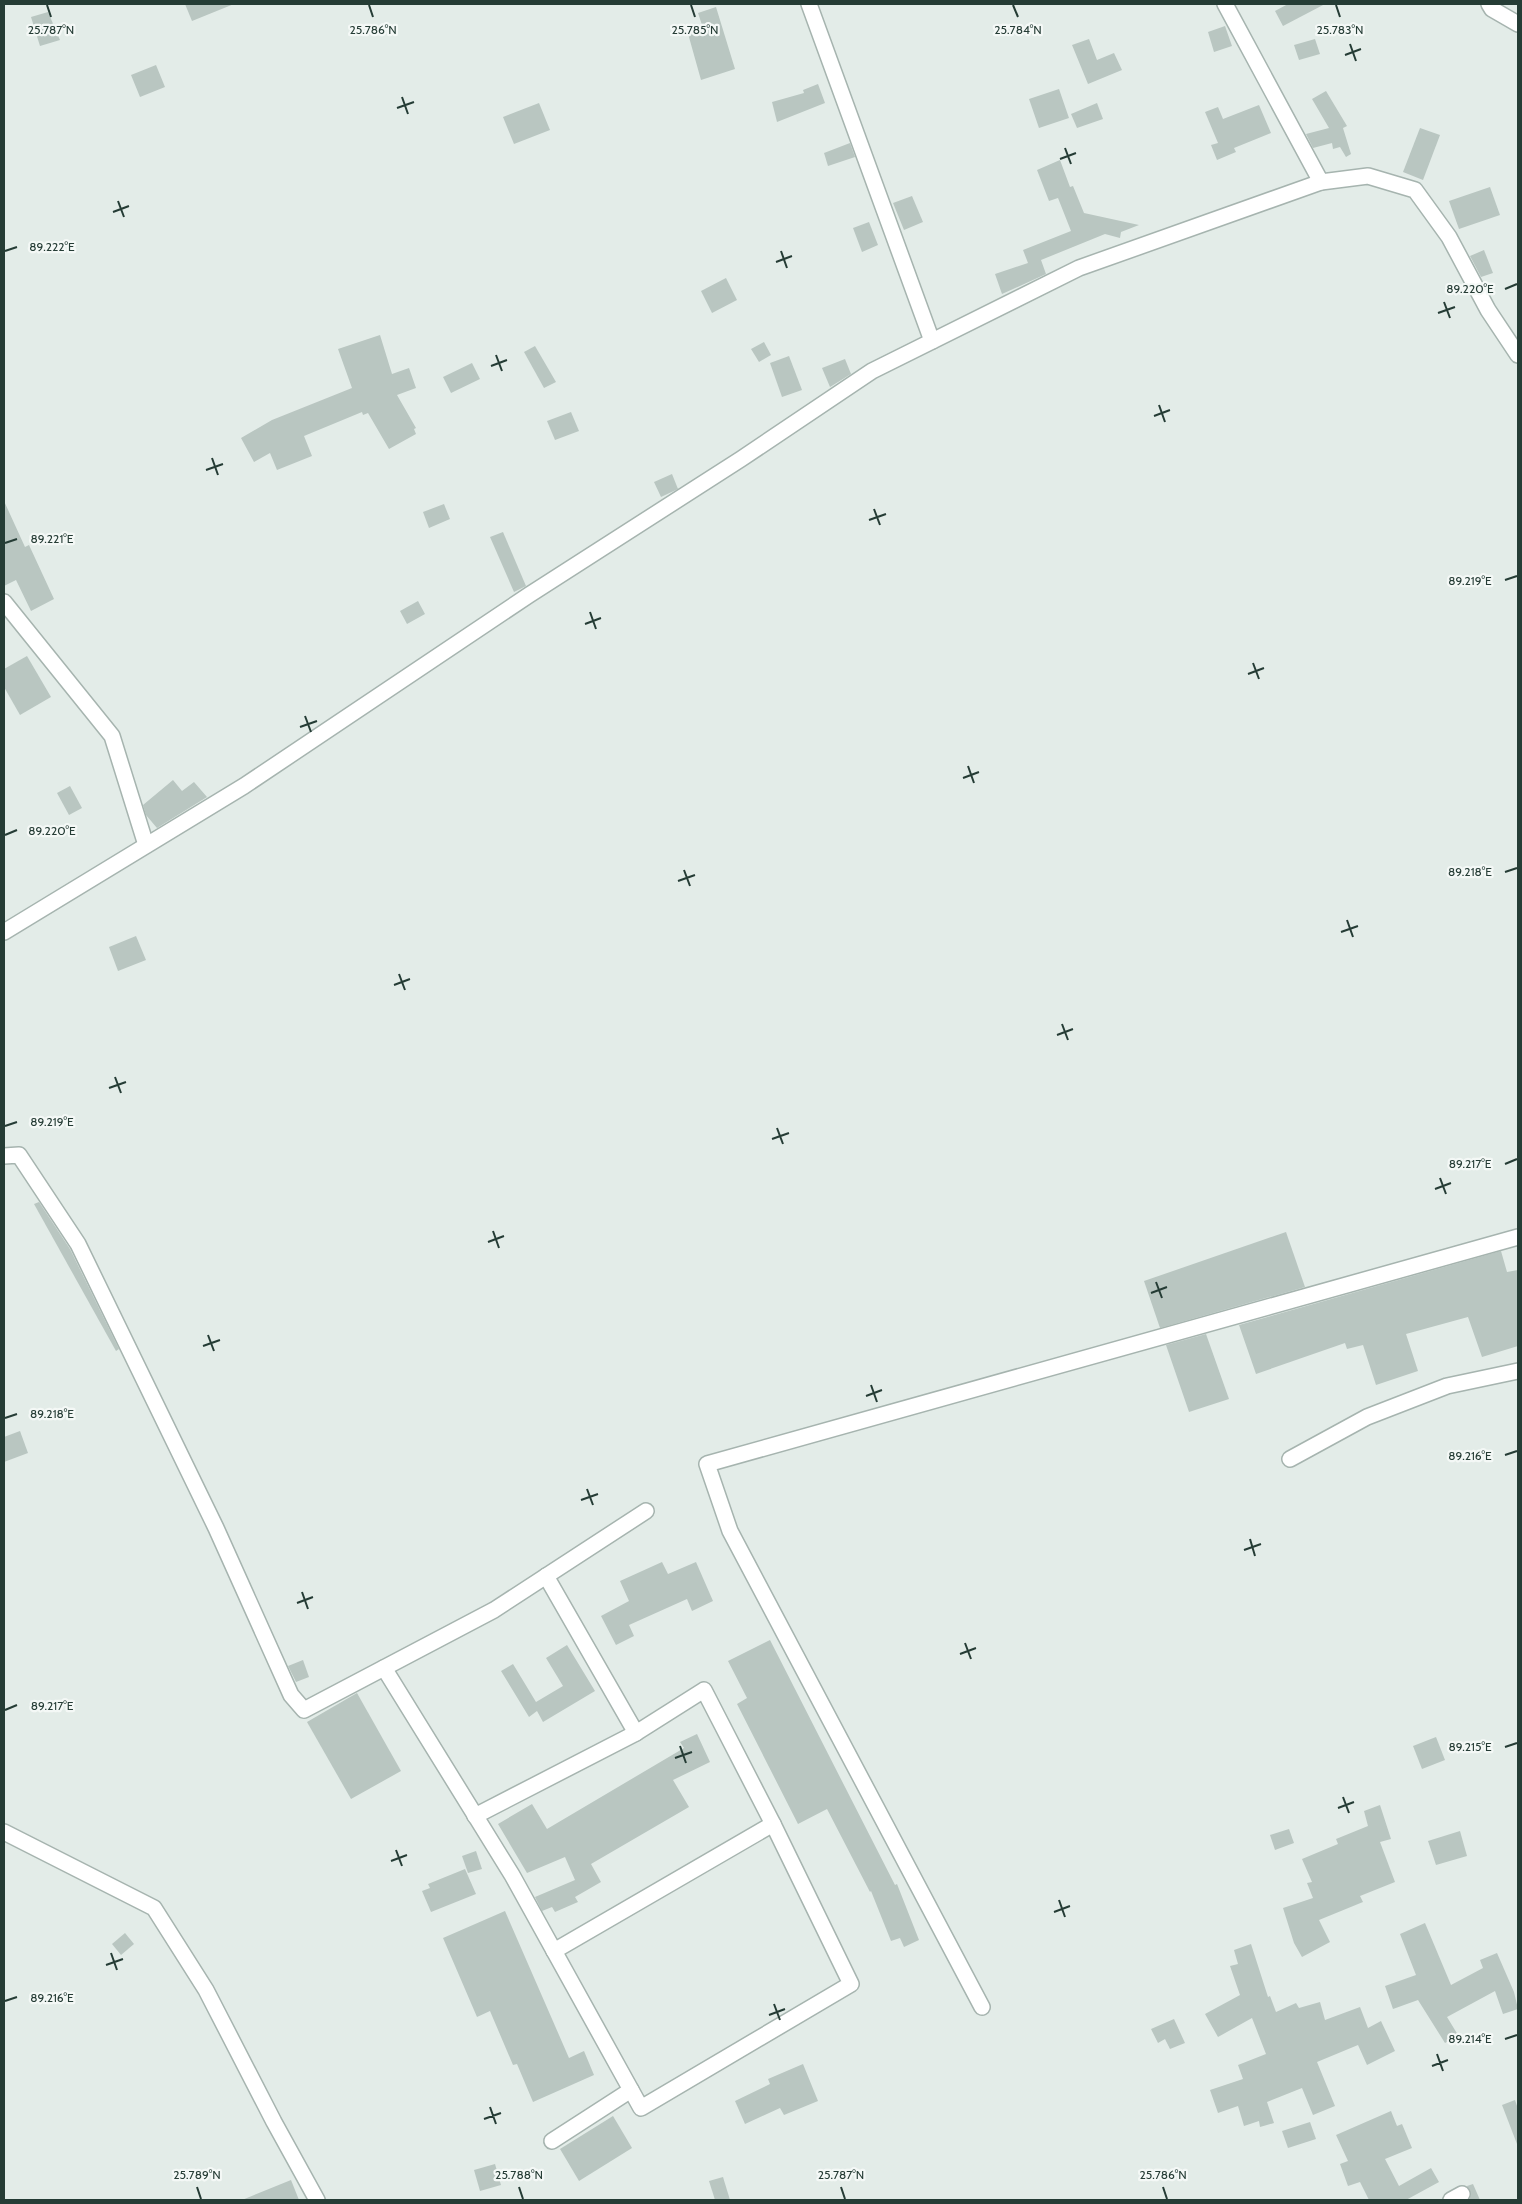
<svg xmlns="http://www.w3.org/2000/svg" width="1522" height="2204" font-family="Cabin,sans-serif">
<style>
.building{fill:#b9c6c1}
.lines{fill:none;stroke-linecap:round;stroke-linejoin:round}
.street-casing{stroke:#a6b4af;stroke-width:18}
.street{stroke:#fff;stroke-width:15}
.ticks{fill:none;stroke:#253c35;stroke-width:2}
.ticks-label{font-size:12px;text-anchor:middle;fill:#253c35;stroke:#f4f8f6;stroke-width:4.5;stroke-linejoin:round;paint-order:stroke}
</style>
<rect width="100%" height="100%" fill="#e3ece8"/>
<g class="building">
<path d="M185,4H234L192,21Z"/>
<path d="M1288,4H1325L1283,26L1275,11Z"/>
<path d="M716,7L735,69L701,80L687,30L702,25L698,13Z"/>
<path d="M48,12L60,40L40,46L31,17Z"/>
<path d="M1225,26L1232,46L1214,52L1208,32Z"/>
<path d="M1089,39L1097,60L1114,53L1122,70L1088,84L1072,45Z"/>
<path d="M1315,39L1320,54L1299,60L1294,45Z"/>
<path d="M156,65L165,87L140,97L131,75Z"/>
<path d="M818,84L825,103L777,122L772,102L804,93L803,90Z"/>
<path d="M1059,89L1069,118L1039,128L1029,99Z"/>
<path d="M1326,91L1347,126L1343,128L1351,154L1346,157L1340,147L1333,149L1332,143L1313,148L1306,134L1329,128L1312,99Z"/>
<path d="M539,103L550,130L514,144L503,117Z"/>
<path d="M1097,103L1103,119L1077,128L1071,114Z"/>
<path d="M1259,105L1271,133L1234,148L1236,152L1217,160L1211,145L1218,143L1205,112L1218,107L1223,119Z"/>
<path d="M1420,128L1440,135L1423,180L1403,172Z"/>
<path d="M850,143L855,157L828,166L824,153Z"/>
<path d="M1060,160L1070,187L1073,186L1084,213L1139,225L1121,232L1120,238L1105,234L1041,260L1046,274L1002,294L995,274L1028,263L1023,250L1071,231L1058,198L1049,201L1037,170Z"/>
<path d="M1490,187L1500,215L1459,229L1449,201Z"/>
<path d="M912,196L923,222L904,230L893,203Z"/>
<path d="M869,222L878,245L862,252L853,228Z"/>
<path d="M1484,250L1493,273L1481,277L1470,256Z"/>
<path d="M726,278L737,300L712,313L701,291Z"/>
<path d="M380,335L392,374L409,368L416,388L397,395L416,428L414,429L416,434L389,449L368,413L363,415L362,412L304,436L312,456L277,470L270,453L254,462L241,438L272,420L352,388L338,349Z"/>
<path d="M764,342L771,355L759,362L751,349Z"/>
<path d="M535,346L556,382L544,388L524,352Z"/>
<path d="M789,356L802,390L782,397L770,363Z"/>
<path d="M845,359L851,374L830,387L822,368Z"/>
<path d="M472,363L480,379L451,393L443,377Z"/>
<path d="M571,412L579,431L555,440L547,421Z"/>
<path d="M672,474L678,489L661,497L654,482Z"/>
<path d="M4,501L25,547L29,545L54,599L31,611L16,580L4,586Z"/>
<path d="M444,504L450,519L429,528L423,512Z"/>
<path d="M503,532L526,586L514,592L490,537Z"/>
<path d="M418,601L425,614L407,624L400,611Z"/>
<path d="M27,656L51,697L20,715L4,687V669Z"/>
<path d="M173,780L182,791L194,782L207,797L157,828L146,815L143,805Z"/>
<path d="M70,786L82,808L69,815L57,793Z"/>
<path d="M136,936L146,960L118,971L109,947Z"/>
<path d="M39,1202L70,1249L119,1349L116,1351L34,1204Z"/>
<path d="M1286,1232L1305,1287L1160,1328L1144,1281Z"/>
<path d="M1501,1251L1507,1272L1518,1270V1346L1482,1357L1468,1317L1406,1334L1418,1371L1376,1385L1363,1345L1347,1349L1345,1343L1256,1374L1239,1325Z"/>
<path d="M1206,1334L1229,1399L1189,1412L1166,1345Z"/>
<path d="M20,1431L28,1453L4,1462V1437Z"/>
<path d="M662,1562L668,1574L696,1562L713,1601L692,1611L687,1599L629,1625L634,1636L616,1645L601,1616L629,1601L620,1581Z"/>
<path d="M770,1640L895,1885L897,1884L919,1940L904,1947L900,1938L891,1941L871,1891L870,1892L827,1809L798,1824L737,1704L747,1698L728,1661Z"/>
<path d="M567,1645L595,1691L543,1722L537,1711L529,1717L501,1671L513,1664L536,1702L563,1686L546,1658Z"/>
<path d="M303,1660L309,1677L296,1682L288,1666Z"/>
<path d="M357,1693L401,1771L351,1799L307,1722Z"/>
<path d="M697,1734L710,1762L673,1780L689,1807L591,1864L601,1882L575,1897L578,1902L555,1912L552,1907L542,1911L535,1897L575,1880L565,1857L527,1873L498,1824L532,1804L547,1829L684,1748L680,1742Z"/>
<path d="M1436,1737L1445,1760L1422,1769L1413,1746Z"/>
<path d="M1380,1805L1391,1839L1380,1842L1395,1882L1360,1896L1363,1902L1319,1920L1330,1942L1302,1957L1294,1943L1283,1908L1313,1898L1307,1883L1312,1882L1302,1859L1338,1844L1336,1839L1368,1826L1364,1811Z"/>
<path d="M1289,1829L1294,1843L1275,1850L1270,1835Z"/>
<path d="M1460,1831L1467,1856L1436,1865L1428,1841Z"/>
<path d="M476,1851L482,1869L468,1873L462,1856Z"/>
<path d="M465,1869L476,1894L431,1912L422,1891L430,1888L428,1884Z"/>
<path d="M505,1911L569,2058L584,2051L594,2075L533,2102L517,2064L513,2065L490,2011L477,2017L443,1938Z"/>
<path d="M1425,1923L1451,1985L1483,1968L1480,1960L1497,1953L1514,1992L1518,2009L1503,2014L1495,1991L1447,2017L1458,2035L1445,2043L1418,2000L1393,2009L1385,1986L1416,1975L1400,1934Z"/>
<path d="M125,1933L134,1944L121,1955L112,1944Z"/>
<path d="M1251,1944L1268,1997L1270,1996L1276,2012L1296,2003L1299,2008L1320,2002L1325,2020L1360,2007L1368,2028L1381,2021L1395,2051L1367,2065L1358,2045L1317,2062L1335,2106L1313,2115L1302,2088L1267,2102L1274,2123L1260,2127L1259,2121L1244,2126L1238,2106L1218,2113L1210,2090L1243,2079L1238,2065L1266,2054L1252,2018L1218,2037L1205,2014L1240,1995L1230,1966L1238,1964L1234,1950Z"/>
<path d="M1174,2019L1185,2043L1170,2049L1165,2039L1158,2043L1151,2029Z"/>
<path d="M803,2064L818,2101L784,2115L780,2108L745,2124L735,2101L770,2084L768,2079Z"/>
<path d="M1515,2100L1518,2109L1517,2144L1502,2105Z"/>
<path d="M1391,2111L1397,2126L1402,2124L1412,2148L1385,2159L1399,2186L1431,2168L1439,2182L1406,2200H1369L1360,2182L1348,2186L1340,2164L1348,2161L1336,2135Z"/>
<path d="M613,2116L632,2148L579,2181L560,2149Z"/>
<path d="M1310,2122L1316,2139L1288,2148L1282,2131Z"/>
<path d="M495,2164L501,2185L480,2191L474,2170Z"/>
<path d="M723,2177L730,2200H715L709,2181Z"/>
<path d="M291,2180L299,2200H242Z"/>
<path d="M1473,2184L1480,2200H1469L1471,2194L1467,2186Z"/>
</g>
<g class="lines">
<defs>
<g id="street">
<path d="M809,4L932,341"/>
<path d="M1225,4L1321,182L1368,176L1415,190L1449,237L1488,310L1518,355"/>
<path d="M1489,4L1492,9L1518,24"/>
<path d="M4,602L112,736L146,845"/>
<path d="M4,932L244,786L529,595L741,459L872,371L1079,268L1321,182"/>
<path d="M4,1156L19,1155L78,1244L216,1528L291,1695L304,1710L494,1610L646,1511"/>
<path d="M1290,1459L1367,1417L1447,1386L1518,1371"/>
<path d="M384,1668L512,1875L641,2108L851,1984L773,1824L704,1690L636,1733L546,1576"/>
<path d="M475,1816L636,1733"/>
<path d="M4,1832L154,1908L206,1990L274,2122L317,2200"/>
<path d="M554,1951L773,1824"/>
<path d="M982,2007L730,1531L707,1464L1518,1237"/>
<path d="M552,2141L631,2090"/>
<path d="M1451,2200L1462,2194"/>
</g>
</defs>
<use href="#street" class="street-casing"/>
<use href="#street" class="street"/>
</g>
<path class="ticks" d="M47,5L51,17M369,5L373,17M691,5L695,17M1013,5L1018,17M1336,5L1340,17M1350,44L1356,61M1345,55L1361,49M402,97L408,114M397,108L414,102M1065,148L1071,164M1060,159L1076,153M118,201L124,217M113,212L129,206M5,251L17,247M781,251L787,268M776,262L792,256M1505,289L1517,284M1444,302L1450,318M1438,313L1455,307M496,355L502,371M491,366L507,360M1159,405L1165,422M1154,416L1170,410M212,458L218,475M206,470L223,464M874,509L880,525M869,520L886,514M5,543L17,539M1505,580L1517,576M590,612L596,629M585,624L601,618M1253,663L1259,679M1248,674L1264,668M305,716L311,732M300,727L317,721M968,766L974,783M963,778L979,772M5,835L17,830M684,870L690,886M1505,872L1517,868M678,881L695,875M1347,920L1353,937M1341,932L1358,926M399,974L405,990M394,985L410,979M1062,1024L1068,1040M1057,1035L1073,1029M115,1077L121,1093M109,1088L126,1082M5,1126L17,1122M777,1128L783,1144M772,1139L789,1133M1505,1164L1517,1159M1440,1178L1446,1194M1435,1189L1451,1183M493,1231L499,1248M488,1242L504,1236M1156,1282L1162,1298M1151,1293L1167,1287M208,1335L214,1351M203,1346L220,1340M871,1385L877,1402M866,1396L882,1390M5,1418L17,1414M1505,1455L1517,1451M587,1489L593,1505M581,1500L598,1494M1250,1539L1255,1556M1244,1550L1261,1544M302,1592L308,1609M297,1603L313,1597M965,1643L971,1659M960,1654L976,1648M5,1710L17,1705M680,1746L686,1763M1505,1747L1517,1743M675,1758L692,1752M1343,1797L1349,1813M1338,1808L1354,1802M396,1850L402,1866M391,1861L407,1855M1059,1900L1065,1917M1054,1912L1070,1906M111,1953L117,1970M106,1965L123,1959M5,2001L17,1997M774,2004L780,2020M769,2015L785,2009M1505,2039L1517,2035M1437,2054L1443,2071M1432,2066L1448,2060M490,2107L496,2124M484,2119L501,2113M197,2187L201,2199M519,2187L523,2199M841,2187L845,2199M1163,2187L1167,2199"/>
<g class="ticks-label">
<text x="51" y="34">25.787°N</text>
<text x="373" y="34">25.786°N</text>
<text x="695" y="34">25.785°N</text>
<text x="1018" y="34">25.784°N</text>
<text x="1340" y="34">25.783°N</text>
<text x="52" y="251">89.222°E</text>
<text x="1470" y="293">89.220°E</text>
<text x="52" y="543">89.221°E</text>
<text x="1470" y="585">89.219°E</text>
<text x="52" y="835">89.220°E</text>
<text x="1470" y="876">89.218°E</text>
<text x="52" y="1126">89.219°E</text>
<text x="1470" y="1168">89.217°E</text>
<text x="52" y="1418">89.218°E</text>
<text x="1470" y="1460">89.216°E</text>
<text x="52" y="1710">89.217°E</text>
<text x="1470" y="1751">89.215°E</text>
<text x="52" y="2002">89.216°E</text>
<text x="1470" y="2043">89.214°E</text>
<text x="197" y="2179">25.789°N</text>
<text x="519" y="2179">25.788°N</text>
<text x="841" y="2179">25.787°N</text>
<text x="1163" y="2179">25.786°N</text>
</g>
<rect width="1522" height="2204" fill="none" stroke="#253c35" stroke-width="10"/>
</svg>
